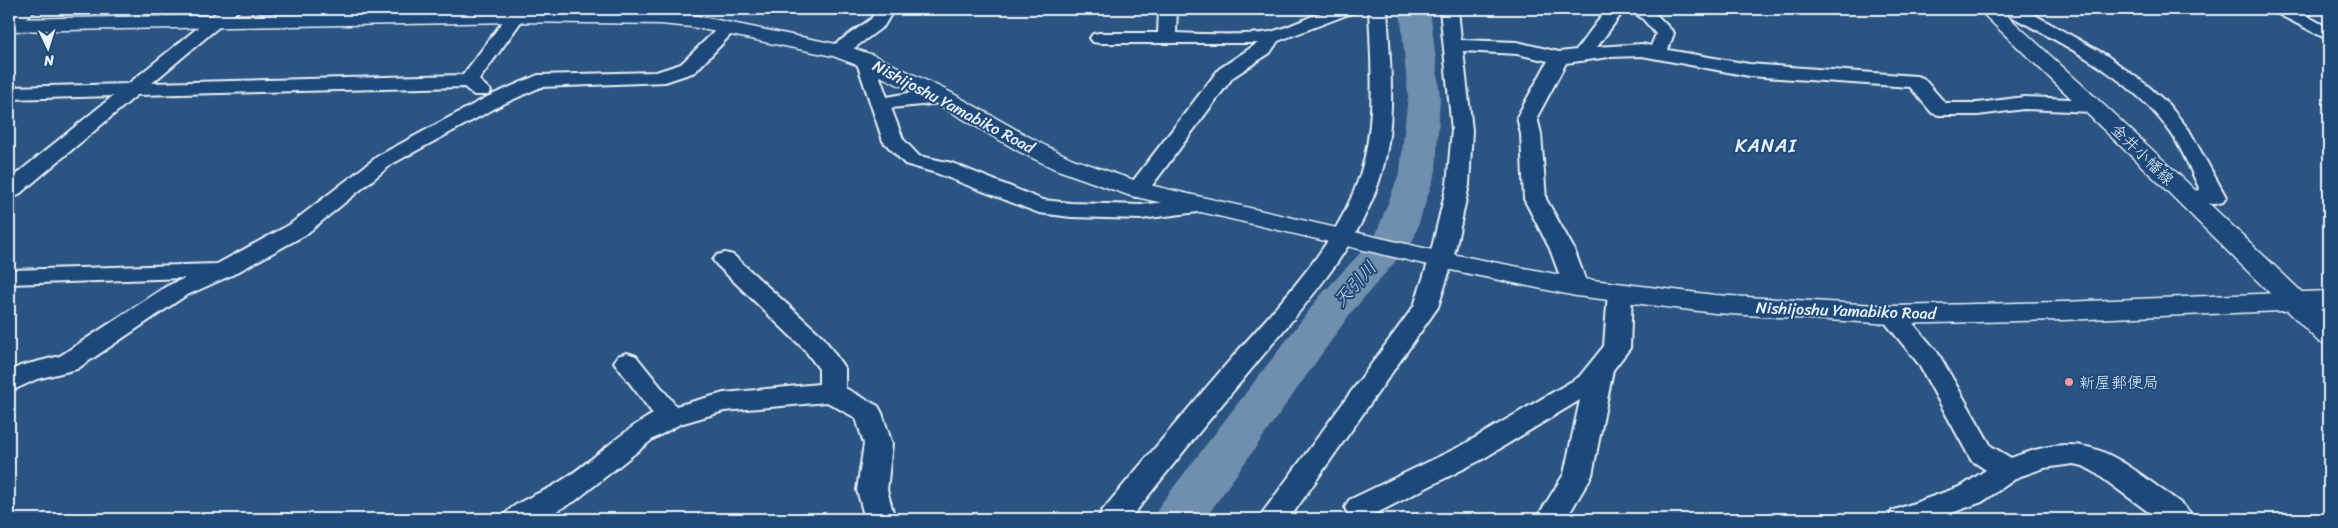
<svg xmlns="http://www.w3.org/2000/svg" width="2338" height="528" font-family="Sriracha,'Klee One',sans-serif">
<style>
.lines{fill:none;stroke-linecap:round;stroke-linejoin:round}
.river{fill:#708ead;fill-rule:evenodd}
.street-casing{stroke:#e8f1f8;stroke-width:4}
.secondary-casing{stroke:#e8f1f8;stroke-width:3}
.highway-casing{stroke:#e8f1f8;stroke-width:3}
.street{fill:#1f4a7a;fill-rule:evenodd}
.secondary{fill:#1f4a7a;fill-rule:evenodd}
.highway{fill:#1f4a7a;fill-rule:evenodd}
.poi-dot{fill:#ff9aa2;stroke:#1f4a7a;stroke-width:2}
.labels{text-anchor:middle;stroke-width:4;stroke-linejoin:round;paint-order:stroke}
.street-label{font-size:16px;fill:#e8f1f8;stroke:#1f4a7a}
.poi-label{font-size:16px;fill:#e8f1f8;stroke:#1f4a7a;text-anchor:start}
.water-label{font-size:18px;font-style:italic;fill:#d0dde9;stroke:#1f4a7a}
.quarter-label{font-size:19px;letter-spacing:1px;fill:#e8f1f8;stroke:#1f4a7a}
</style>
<rect width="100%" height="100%" fill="#2b5482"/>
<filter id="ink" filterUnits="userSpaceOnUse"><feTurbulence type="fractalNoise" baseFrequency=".02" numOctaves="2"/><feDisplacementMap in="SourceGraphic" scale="10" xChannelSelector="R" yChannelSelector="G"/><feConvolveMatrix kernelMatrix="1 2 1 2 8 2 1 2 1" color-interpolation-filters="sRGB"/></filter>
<g filter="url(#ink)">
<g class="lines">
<path class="river" d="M1400,9H1430L1440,96L1436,171L1413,241L1350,314L1205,519H1153L1160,505L1320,296L1375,237L1400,171L1408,96Z"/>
<defs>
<g id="street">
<path d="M221,9H240L152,83L463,75L510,12H522L525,16L479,80L491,91L488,95H474L464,87L137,95L17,196L9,198V180L113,96L9,99V87L128,84Z"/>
<path d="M661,9H680L666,22H654L651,18Z"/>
<path d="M876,9H894L884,26L845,55H831L829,51L831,47L871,19Z"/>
<path d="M1159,9H1177L1176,33C1202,34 1245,36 1270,32C1302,25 1317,7 1355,9L1352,13L1278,41L1270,53L1233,77L1145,195L1137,197L1129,195L1126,190L1219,69L1258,43H1099L1093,42L1090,38L1093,34L1099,33H1158Z"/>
<path d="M1369,9H1387C1390,63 1397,122 1381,175C1359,249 1302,307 1254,366C1212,416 1170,468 1130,519H1098L1102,511C1144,460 1187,410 1230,360C1279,303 1336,248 1360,175C1377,122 1371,64 1369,9Z"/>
<path d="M1440,9H1458L1461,40L1517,42L1559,52L1576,50L1607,9H1625L1597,47L1642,44L1651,46L1656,34L1642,18L1628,9H1651L1674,33L1668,50L1749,64L1916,76L1923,78L1945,103H1978L2024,97L2092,100L2099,102L2102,106L2099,110L2092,112L2024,109L1978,115H1939L1932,113L1910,87L1749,76L1642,56L1609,57L1566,63L1537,117L1541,134L1546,199L1574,249L1588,287L1585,292L1576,294L1567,292L1564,287L1550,249L1524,199L1521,134L1517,117L1548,61L1517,54L1463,51L1472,130L1469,185L1453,260L1438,307L1289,519H1258L1414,306L1429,260L1447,185L1452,130Z"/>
<path d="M2002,9H2024L2106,55L2148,86L2167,103L2189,130L2226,197L2223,202L2215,204L2180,202L2177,197L2180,192L2200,190C2191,171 2183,151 2171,133C2132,77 2063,44 2005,13Z"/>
<path d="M2273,9H2294L2329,28V40L2276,13Z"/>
<path d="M728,23L734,24L737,28L695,72L665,82L541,87L501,105L392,164L305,235L232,275L185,296L77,369L37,379L9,392V372L20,366L60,356L167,286L185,278L9,284V270L217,264L289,225L378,156L487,97L538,75L656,72L681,64L722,24Z"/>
<path d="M865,54L872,56L874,60L887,97C906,93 930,88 949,93L952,97L949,101L942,103L891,108L903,139L919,156L952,163L1043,200L1071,203L1141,205L1198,198L1206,200L1209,205L1206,210L1198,212L1141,219L1071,217L1039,213L936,173L905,164L883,141L856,60L858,56Z"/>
<path d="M725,253L733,255L823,337L845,369V388L878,406L882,413L892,444L887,490L895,519H865L857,490L864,444L856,418L827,402L724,411L680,424L653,439L575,501L542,519H502C510,503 537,495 553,486C588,466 617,434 653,414L614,362L618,356L627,353L636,356L676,406L724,393L819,384V369L804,349L717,265L713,260L717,255Z"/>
<path d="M1620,284L1629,287L1632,292L1630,348L1613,370L1592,475L1566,519H1536L1564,474L1580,400L1481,460L1371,516L1360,519L1349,516L1345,508L1349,500L1461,446L1579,377L1604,346L1608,292L1611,287Z"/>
<path d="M1892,307L1901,309L1938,353L1991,446L2011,458C2078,433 2102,445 2158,487C2170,496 2187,505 2194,519H2158L2094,472L2083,466L2073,464L2044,468L2018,477L1982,502L1935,519H1888L1892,511L1962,486L1986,470L1971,460L1918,363L1879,315L1883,309Z"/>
</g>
<g id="secondary">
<path d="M14,9H38L16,25L9,27V12Z"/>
<path d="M1978,9H2000L2173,169L2329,318V344L2319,342L2155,179Z"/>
</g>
<path id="highway" d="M516,10L660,12L692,15L846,46L873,55L950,92L1038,142L1073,159L1145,184L1441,252L1576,278L1715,295L1892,306L2063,302L2329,291V309L2063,320L1892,324L1715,313L1576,296L1441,268L1128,195L1055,169L1020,152L934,102L857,65L833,56L692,27L660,24L516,22L9,31V19Z"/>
</defs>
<use href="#street" class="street-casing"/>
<use href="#secondary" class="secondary-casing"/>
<use href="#highway" class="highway-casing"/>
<use href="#street" class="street"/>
<use href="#secondary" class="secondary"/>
<use href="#highway" class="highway"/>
</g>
</g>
<circle class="poi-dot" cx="2069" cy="382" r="5"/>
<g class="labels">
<g class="street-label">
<text transform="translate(954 106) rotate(28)" y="6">Nishijoshu Yamabiko Road</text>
<text transform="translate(2143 154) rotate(44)" y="6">金井小幡線</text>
<text transform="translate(1846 310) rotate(2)" y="6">Nishijoshu Yamabiko Road</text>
</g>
<g class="poi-label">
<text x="2079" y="388">新屋郵便局</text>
</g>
<g class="water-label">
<text transform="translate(1355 284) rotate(-48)" y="6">天引川</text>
</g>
<g class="quarter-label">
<text x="1766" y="152">KANAI</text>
</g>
</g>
<rect width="2338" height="528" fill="none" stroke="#1f4a7a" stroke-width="30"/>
<rect x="15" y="15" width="2308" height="498" fill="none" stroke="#e8f1f8" stroke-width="2" filter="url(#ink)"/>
<g transform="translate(48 48) rotate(176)" stroke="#1f4a7a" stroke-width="4" paint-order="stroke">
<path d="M0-4L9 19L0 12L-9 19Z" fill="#e8f1f8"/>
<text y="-8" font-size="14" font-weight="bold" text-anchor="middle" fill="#e8f1f8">N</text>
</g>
</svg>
